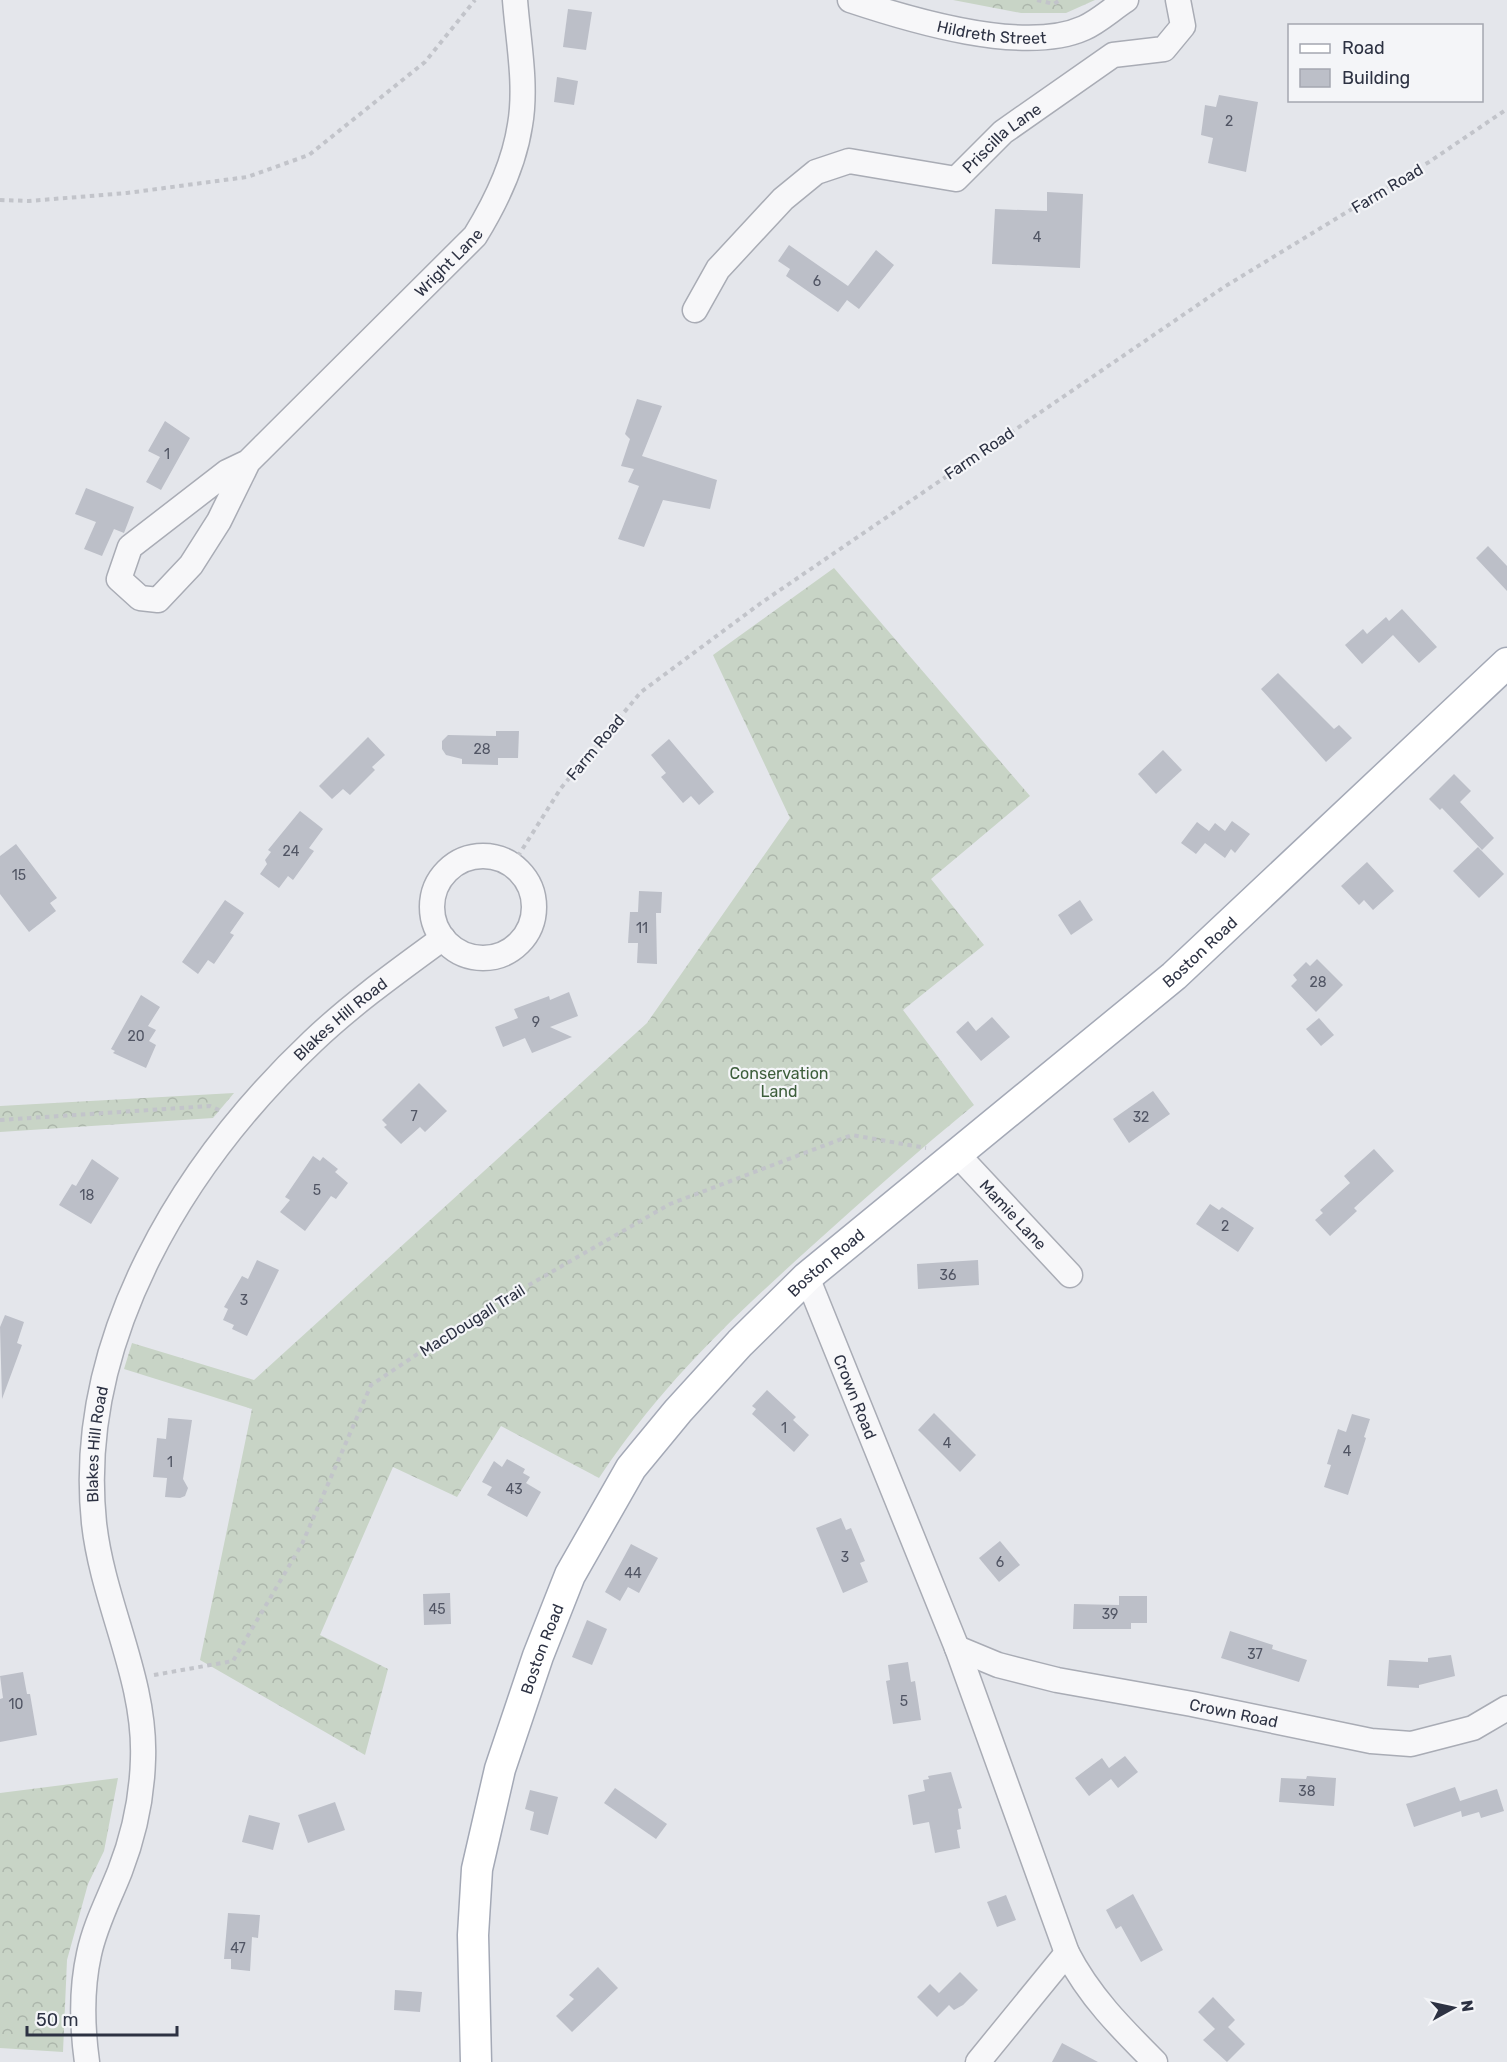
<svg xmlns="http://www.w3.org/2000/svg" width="1507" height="2062" font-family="Rubik,sans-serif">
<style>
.forest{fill:url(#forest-crowns)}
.building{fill:#bcbfc8}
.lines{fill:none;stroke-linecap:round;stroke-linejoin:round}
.minor-casing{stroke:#a9acb5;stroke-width:27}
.major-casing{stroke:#a4a9b6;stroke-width:33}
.path{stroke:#c2c4ca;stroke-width:4;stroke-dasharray:4.5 4.5;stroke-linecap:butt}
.minor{stroke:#f7f7f9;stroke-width:24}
.major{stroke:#fff;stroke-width:30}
.labels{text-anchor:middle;stroke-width:4.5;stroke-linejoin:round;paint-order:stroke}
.number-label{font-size:14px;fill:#515564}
.street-label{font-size:16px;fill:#2d3243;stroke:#f4f5f8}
.park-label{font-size:16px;fill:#3d5e3b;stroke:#f4f5f8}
</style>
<defs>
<pattern id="forest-crowns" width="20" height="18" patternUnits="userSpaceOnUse" patternTransform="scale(1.5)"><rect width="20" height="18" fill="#c8d4c6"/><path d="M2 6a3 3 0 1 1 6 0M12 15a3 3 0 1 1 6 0" fill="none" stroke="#acb6ab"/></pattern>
</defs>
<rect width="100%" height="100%" fill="#e4e6eb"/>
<g class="forest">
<path d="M953,0H1095L1066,13H1021Z"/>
<path d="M834,568L1030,796L931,879L984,945L903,1010L974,1105C919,1150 866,1197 813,1245C731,1319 661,1385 599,1478L501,1426L457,1497L393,1467L320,1635L388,1669L365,1755L200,1660L252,1409L124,1369L132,1343L254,1380L647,1023L790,818L713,655Z"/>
<path d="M234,1093L213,1118L0,1132V1106Z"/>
<path d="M118,1778L104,1851L88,1884L67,1960L63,2052L0,2048V1793Z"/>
</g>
<g class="building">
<path d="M568,9L592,12L586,50L563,47Z"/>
<path d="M557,77L578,81L574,105L554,102Z"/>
<path d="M1219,95L1258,102L1246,172L1208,163L1213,138L1201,135L1205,105L1216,107Z"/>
<path d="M1047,192L1083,194L1080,268L992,264L995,209L1047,211Z"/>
<path d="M789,245L848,286L876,250L894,265L859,309L847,300L838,312L786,276L790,269L778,261Z"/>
<path d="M637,399L662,406L642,456L717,480L710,509L663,500L644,547L618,539L639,486L628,482L634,469L621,466L630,439L625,434Z"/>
<path d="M165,421L190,438L161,490L146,482L160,457L148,451Z"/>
<path d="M86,488L134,507L124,533L114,529L102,556L84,549L96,522L75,514Z"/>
<path d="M1488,546L1507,566V591L1476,558Z"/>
<path d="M1402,609L1437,647L1419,663L1393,635L1362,664L1345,645L1363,629L1367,634L1386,617L1389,621Z"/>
<path d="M1278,673L1334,729L1339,725L1352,738L1326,762L1261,689Z"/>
<path d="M496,731H519L518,758H498V765L462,764V759L446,755L442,749V741L448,735L496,736Z"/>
<path d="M368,737L385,755L372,767L375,770L350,795L343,789L332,799L319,786Z"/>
<path d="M669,739L714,792L699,805L691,796L683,803L661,777L666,773L651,755Z"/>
<path d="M1163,750L1182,770L1156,794L1138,774Z"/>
<path d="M1454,774L1471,791L1460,802L1494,838L1482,850L1442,808L1440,810L1429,799Z"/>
<path d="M300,811L323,829L309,848L314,851L293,880L288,876L279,888L260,874L267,864L265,860L271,852L268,850Z"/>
<path d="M1232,821L1250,834L1235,853L1231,849L1225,858L1205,843L1196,854L1181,843L1197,822L1209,831L1215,823L1225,831Z"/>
<path d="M16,844L57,898L50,903L56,911L29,932L0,894V856Z"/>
<path d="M1478,847L1504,874L1479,898L1453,871Z"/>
<path d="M1367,862L1394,891L1373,910L1364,900L1359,905L1341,886Z"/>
<path d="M639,891L662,892L661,913H656L657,964L637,963L638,943H628L630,912H638Z"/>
<path d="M225,900L244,913L230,933L234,935L214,964L208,960L198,974L182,962Z"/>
<path d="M1080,900L1093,920L1071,935L1058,915Z"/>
<path d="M1317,959L1343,985L1316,1012L1291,986L1297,980L1293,975L1306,962L1310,966Z"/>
<path d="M569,992L578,1016L550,1027L572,1037L532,1053L525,1038L503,1047L495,1027L518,1018L514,1009L549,996L550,1000Z"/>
<path d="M141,995L160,1007L148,1026L156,1030L149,1041L156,1045L146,1068L113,1053L115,1051L111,1049Z"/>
<path d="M992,1017L1010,1037L981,1061L956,1032L968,1021L976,1031Z"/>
<path d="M1319,1018L1334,1035L1321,1046L1306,1029Z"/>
<path d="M419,1083L447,1111L425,1132L420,1127L401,1144L384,1127L387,1125L382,1120Z"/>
<path d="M1153,1091L1170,1114L1129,1143L1113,1119Z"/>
<path d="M1374,1149L1394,1171L1354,1208L1357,1211L1330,1236L1315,1220L1323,1213L1320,1210L1350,1183L1344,1176Z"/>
<path d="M313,1156L320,1161L323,1157L338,1169L335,1172L348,1183L336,1199L331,1196L305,1231L280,1212L290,1200L285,1197Z"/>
<path d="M92,1159L119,1178L91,1224L59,1205L72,1184L76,1186Z"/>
<path d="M1210,1204L1219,1210L1222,1207L1254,1228L1238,1252L1196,1224Z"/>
<path d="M257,1260L279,1270L247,1336L232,1329L234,1325L223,1320L228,1309L224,1307L242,1276L248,1279Z"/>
<path d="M978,1260L979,1285L918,1289L917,1264Z"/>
<path d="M5,1315L24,1322L17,1343L22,1345L2,1399L0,1327Z"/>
<path d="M767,1390L796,1417L793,1420L809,1435L794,1452L752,1414L756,1409L752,1406Z"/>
<path d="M934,1413L976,1455L960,1472L918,1430Z"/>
<path d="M1352,1414L1370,1419L1364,1437L1366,1438L1348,1495L1324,1487L1331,1465L1327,1464L1338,1429L1346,1432Z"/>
<path d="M168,1418L192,1420L183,1479L188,1488L185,1496L180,1498L165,1497L167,1478L153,1477L157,1438L166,1439Z"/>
<path d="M507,1459L525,1469L523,1473L530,1477L526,1483L541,1492L527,1517L487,1495L492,1487L482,1482L494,1461L502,1467Z"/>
<path d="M841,1518L846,1530L851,1528L865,1561L860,1563L868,1582L843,1593L816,1528Z"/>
<path d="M1000,1541L1020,1565L999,1582L979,1558Z"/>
<path d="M631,1544L658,1558L639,1593L628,1587L620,1601L605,1592Z"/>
<path d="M450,1593L451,1624L424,1625L423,1594Z"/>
<path d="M1119,1596H1147V1623H1131V1629H1073L1074,1604L1119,1605Z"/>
<path d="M587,1620L607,1629L592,1665L572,1657Z"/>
<path d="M1230,1631L1273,1645L1272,1649L1307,1660L1299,1682L1221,1658Z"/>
<path d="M1451,1655L1455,1676L1419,1685V1688L1387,1686L1389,1660L1428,1662V1658Z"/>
<path d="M908,1662L911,1682L915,1681L921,1720L893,1724L886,1681L890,1680L888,1665Z"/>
<path d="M23,1672L27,1694H30L37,1735L0,1742V1699L3,1698L0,1676Z"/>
<path d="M1125,1756L1138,1772L1118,1788L1111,1779L1089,1796L1075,1778L1102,1758L1109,1768Z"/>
<path d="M951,1772L962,1808L958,1809L961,1829L957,1830L960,1848L935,1853L929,1822L913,1825L908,1795L925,1791L923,1780L929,1779L928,1776Z"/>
<path d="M1307,1776L1336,1778L1334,1806L1279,1802L1281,1778L1306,1779Z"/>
<path d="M1455,1787L1460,1801L1497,1789L1504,1811L1481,1818L1479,1812L1462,1817L1461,1811L1414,1827L1406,1804Z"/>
<path d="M615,1788L667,1824L656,1839L604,1803Z"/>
<path d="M530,1790L558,1797L548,1835L530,1830L534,1812L525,1809Z"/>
<path d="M335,1802L345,1830L308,1843L298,1815Z"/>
<path d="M249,1815L280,1823L273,1850L242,1842Z"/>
<path d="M1133,1894L1163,1950L1141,1962L1121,1926L1116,1929L1106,1910Z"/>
<path d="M1006,1895L1016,1920L997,1927L987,1902Z"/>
<path d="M228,1913L260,1915L258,1938L252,1937L250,1971L231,1969V1959H224Z"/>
<path d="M598,1967L618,1988L572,2032L556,2016L574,1999L569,1995Z"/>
<path d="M960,1972L978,1990L963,2005L954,2010L949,2005L937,2017L917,1997L930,1984L939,1993Z"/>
<path d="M395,1990L422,1992L420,2012L394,2010Z"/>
<path d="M1213,1997L1235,2020L1228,2027L1245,2044L1227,2062L1203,2040L1215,2029L1198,2012Z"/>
<path d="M1062,2043L1098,2062H1052Z"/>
</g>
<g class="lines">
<defs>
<g id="minor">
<path id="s1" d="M850,0C910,20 1024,55 1084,28C1098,22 1112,9 1126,0"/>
<path id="s2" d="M695,310L718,269L783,199L816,172L849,161L956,179L1003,132L1113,55L1164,49L1183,26L1178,0"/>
<path id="s3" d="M248,462L227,472L130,547L119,579L140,598L158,600L191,565L219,521L248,462L475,236C496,202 514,165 520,125C527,85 518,40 515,0"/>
<circle cx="483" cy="907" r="51"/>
<path id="s4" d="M956,1153L1070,1275"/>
<path id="s5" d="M807,1277L957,1648L1067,1953C1089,1996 1121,2028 1155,2062"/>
<path id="s6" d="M957,1648L998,1665L1057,1680L1192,1704L1371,1741L1411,1744L1473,1728L1507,1708"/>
<path id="s7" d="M87,2062C82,2026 81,1990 89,1954C95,1925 109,1899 120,1871C134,1835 142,1798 143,1759C146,1678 103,1604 94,1523C75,1339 184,1163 313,1041C353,1003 398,971 443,938"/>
<path d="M978,2062L1067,1953"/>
</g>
<g id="major">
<path id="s8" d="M476,2062L473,1935L477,1869L500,1769L538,1656L570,1575L631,1468L678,1411L740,1343L807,1277L1174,976L1507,663"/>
</g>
</defs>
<use href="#minor" class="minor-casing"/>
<use href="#major" class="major-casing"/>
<g class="path">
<path d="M1037,0L1054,4L1060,0"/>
<path d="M0,200L29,201L127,193L247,177L309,155L425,62L475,0"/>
<path d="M513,864L561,788L641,692L761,603L1224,287L1429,162L1507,109"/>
<path d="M0,1120L210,1106L221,1111"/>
<path d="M154,1675L233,1661L302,1544L371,1385L473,1317L670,1204L852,1135L926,1148"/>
</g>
<use href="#minor" class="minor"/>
<use href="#major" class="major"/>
</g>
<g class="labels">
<g class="number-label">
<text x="1229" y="126">2</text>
<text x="1037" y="242">4</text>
<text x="817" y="286">6</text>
<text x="167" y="459">1</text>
<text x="482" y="754">28</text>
<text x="291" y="856">24</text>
<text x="19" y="880">15</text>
<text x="642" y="933">11</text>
<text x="1318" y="987">28</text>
<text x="536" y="1027">9</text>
<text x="136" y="1041">20</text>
<text x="414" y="1121">7</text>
<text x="1141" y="1122">32</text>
<text x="317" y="1195">5</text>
<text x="87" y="1200">18</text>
<text x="1225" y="1231">2</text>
<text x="948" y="1280">36</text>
<text x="244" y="1305">3</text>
<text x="784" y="1433">1</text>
<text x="947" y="1448">4</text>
<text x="1347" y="1456">4</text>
<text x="170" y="1467">1</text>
<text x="514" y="1494">43</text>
<text x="845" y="1562">3</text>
<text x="1000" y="1567">6</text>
<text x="633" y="1578">44</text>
<text x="437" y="1614">45</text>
<text x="1110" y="1619">39</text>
<text x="1255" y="1659">37</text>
<text x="904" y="1706">5</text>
<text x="16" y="1709">10</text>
<text x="1307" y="1796">38</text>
<text x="238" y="1953">47</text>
</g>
<g class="street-label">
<text dy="6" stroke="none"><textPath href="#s1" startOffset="146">Hildreth Street</textPath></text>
<text dy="6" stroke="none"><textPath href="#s2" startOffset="390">Priscilla Lane</textPath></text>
<text transform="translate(1387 188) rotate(-31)" y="6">Farm Road</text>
<text dy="6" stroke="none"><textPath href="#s3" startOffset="675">Wright Lane</textPath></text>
<text transform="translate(979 453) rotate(-34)" y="6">Farm Road</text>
<text transform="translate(595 747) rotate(-50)" y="6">Farm Road</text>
<text dy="6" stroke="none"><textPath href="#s8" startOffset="1395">Boston Road</textPath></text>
<text dy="6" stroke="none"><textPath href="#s7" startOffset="1137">Blakes Hill Road</textPath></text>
<text dy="6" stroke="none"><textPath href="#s4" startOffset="84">Mamie Lane</textPath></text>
<text dy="6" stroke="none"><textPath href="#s8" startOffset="909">Boston Road</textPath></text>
<text transform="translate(472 1320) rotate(-32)" y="6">MacDougall Trail</text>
<text dy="6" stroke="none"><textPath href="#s5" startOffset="129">Crown Road</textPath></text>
<text dy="6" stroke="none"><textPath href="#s7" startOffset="633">Blakes Hill Road</textPath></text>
<text dy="6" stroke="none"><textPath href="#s8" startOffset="423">Boston Road</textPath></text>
<text dy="6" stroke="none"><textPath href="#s6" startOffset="285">Crown Road</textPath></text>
</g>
<g class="park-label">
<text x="779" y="1079">Conservation<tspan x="779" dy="18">Land</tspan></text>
</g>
</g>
<rect x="1288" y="24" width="195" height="78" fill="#f4f5f8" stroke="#a4a7b0" stroke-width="1.5"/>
<rect x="1300" y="44" width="30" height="9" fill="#ffffff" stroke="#a4a7b0" stroke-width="1.5"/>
<text x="1342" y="54" font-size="18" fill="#2d3243">Road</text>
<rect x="1300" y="69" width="30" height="18" fill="#bcbfc8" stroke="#a4a7b0" stroke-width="1.5"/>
<text x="1342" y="84" font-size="18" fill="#2d3243">Building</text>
<g transform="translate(1453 2008) rotate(82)" stroke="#f4f5f8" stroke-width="4.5" paint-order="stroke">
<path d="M0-4.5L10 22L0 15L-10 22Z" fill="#2d3243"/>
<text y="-9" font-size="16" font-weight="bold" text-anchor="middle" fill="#2d3243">N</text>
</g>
<path d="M27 2026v9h150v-9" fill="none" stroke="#2d3243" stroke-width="3"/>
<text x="36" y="2026" font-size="18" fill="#2d3243" stroke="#f4f5f8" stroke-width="4.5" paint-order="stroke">50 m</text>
</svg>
